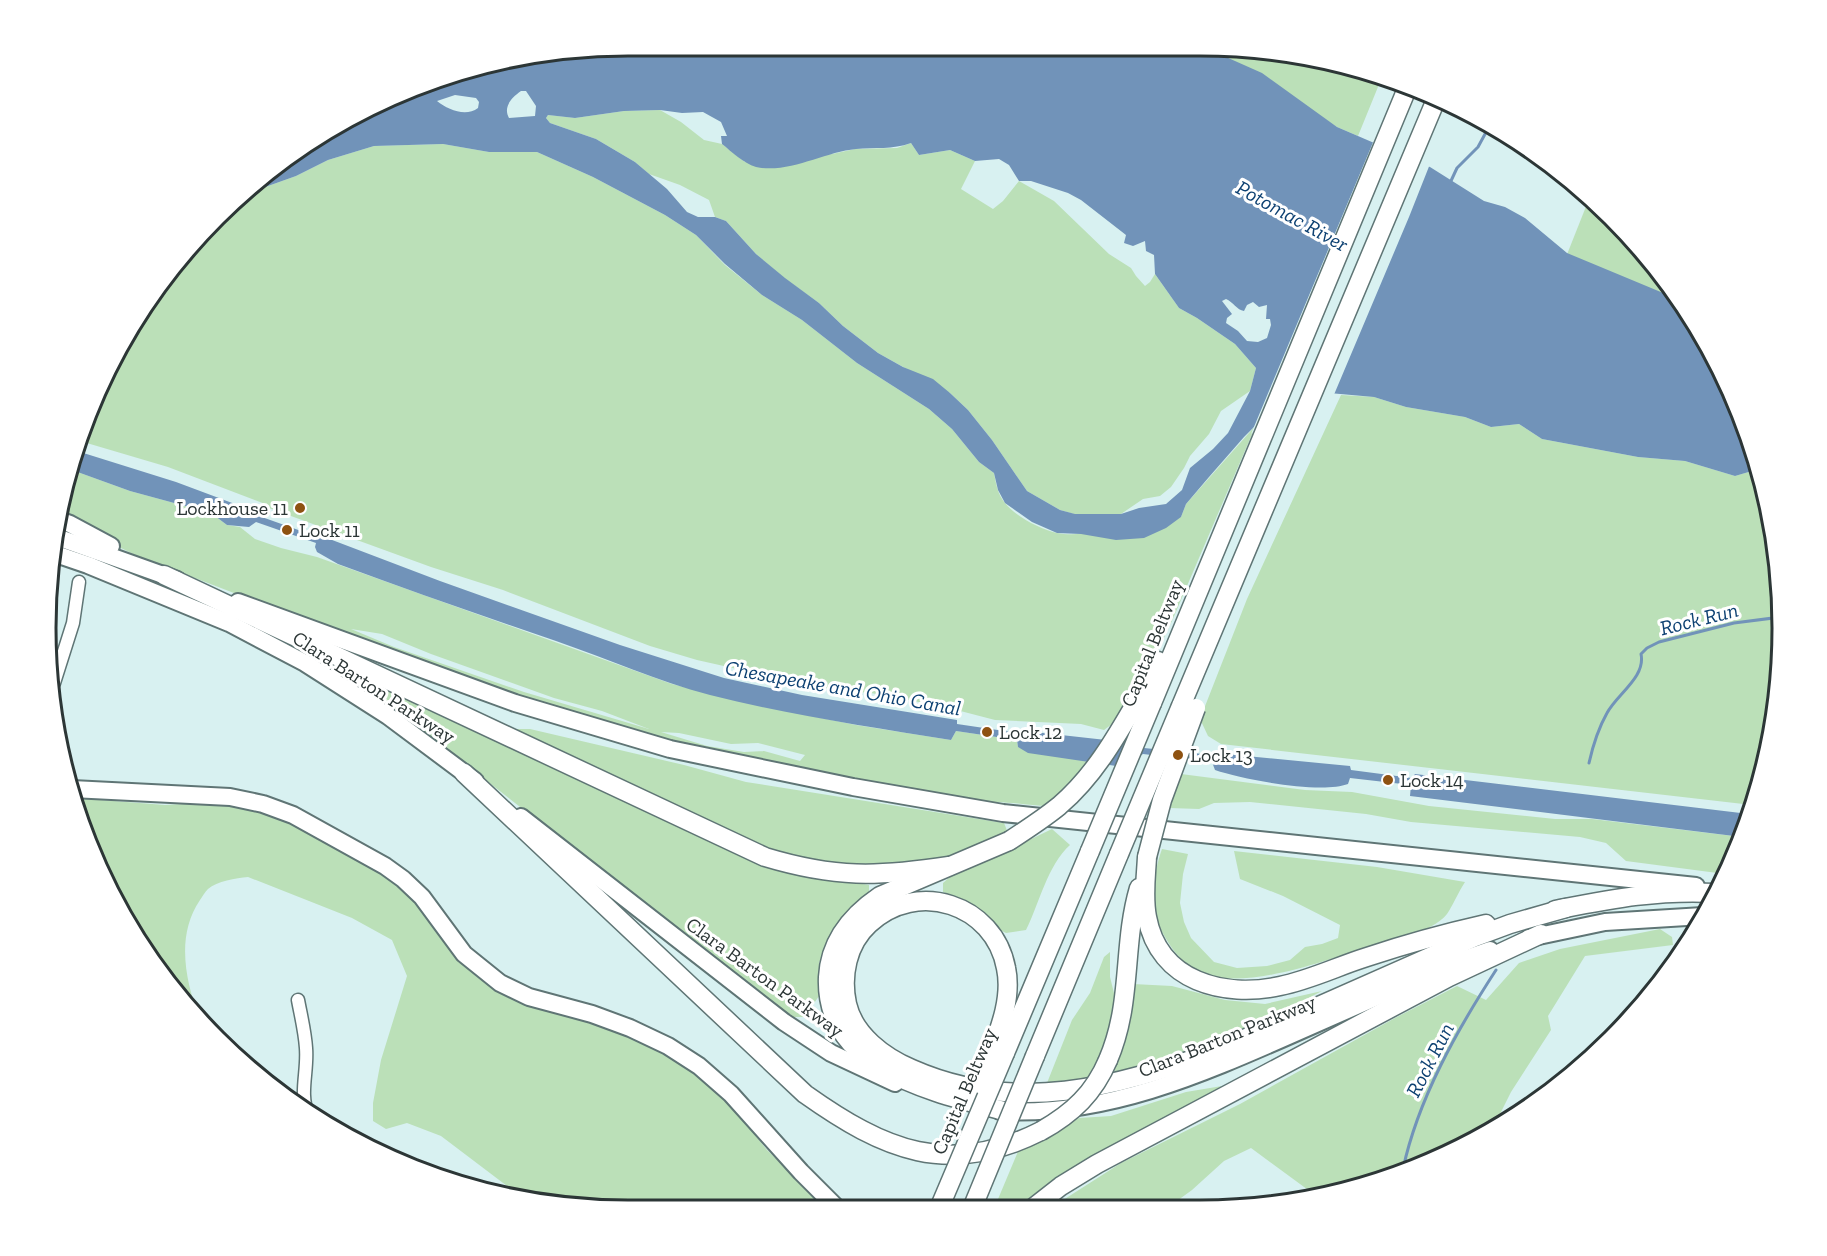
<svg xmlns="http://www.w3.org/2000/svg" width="1827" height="1256" font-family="'Zilla Slab',serif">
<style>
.green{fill:#bbe0b8;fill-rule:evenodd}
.water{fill:#7193b9;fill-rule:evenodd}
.pier{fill:#d8f1f1}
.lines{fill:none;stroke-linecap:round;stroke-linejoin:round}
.stream{stroke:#7193b9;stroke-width:3}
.minor-casing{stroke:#5f7575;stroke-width:15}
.major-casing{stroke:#5f7575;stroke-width:20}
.highway-casing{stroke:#5f7575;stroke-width:21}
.minor{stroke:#fff;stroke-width:12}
.major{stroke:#fff;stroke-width:16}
.highway{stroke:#fff;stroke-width:18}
.highway-bridge-casing{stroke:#5f7575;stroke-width:21;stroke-linecap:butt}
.highway-bridge{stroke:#fff;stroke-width:18}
.poi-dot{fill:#8e5211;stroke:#fff;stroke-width:2}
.labels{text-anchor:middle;stroke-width:6;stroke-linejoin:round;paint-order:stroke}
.poi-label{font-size:20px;fill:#2c3636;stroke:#fff;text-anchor:start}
.street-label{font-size:20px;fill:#2c3636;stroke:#fff}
.water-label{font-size:21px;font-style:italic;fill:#0d4172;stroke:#fff}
.rim{fill:none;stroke:#2c3636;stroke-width:3}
</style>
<rect width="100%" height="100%" fill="#d8f1f1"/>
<g class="green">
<path d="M1179,45H1199L1312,56L1380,82L1358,136L1337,127L1226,57Z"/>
<path d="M660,110L681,122L704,140L722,144L745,162L832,154L855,149L897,148L911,143L919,155L950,150L975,161L961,189L993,209L1003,201L1019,181L1054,201L1109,254L1131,268L1136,276L1145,286L1150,282L1155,274L1179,308L1197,318L1235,344L1256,368L1250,391L1221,411L1209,434L1190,456L1184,468L1171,487L1160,496L1143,499L1121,514H1074L1060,510L1027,491L992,440L968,410L950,393L878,353L843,326L819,303L784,278L756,254L726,221L715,217L709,200L680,185L649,174L635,162L596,139L550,123L546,118L548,115L575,118L624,111Z"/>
<path d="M443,144L489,152H537L593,177L665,215L696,235L725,265L762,295L802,320L857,363L929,409L952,429L979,462L994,473C996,484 998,495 1005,503C1016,517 1040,529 1057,533C1085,539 1150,522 1181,517L1186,504L1256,425L1172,621L1128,712L1104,730L1081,724L995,720L945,707L871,693L832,690L697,660L650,646L503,590L431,567L269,508L268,505L168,467L80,441L90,405L189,244L246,194L296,176L328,160L374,146Z"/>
<path d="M1589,199L1611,216L1684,304L1564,262Z"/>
<path d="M1341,395L1374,397L1406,407L1465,417L1491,427L1519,424L1542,439L1638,457L1685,461L1735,476L1752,471L1760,479L1771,515L1782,628L1771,742L1752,805L1221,744L1208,736L1200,719L1247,599Z"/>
<path d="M72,470L130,491L211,513L227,525L240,527L255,539L281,548L317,557L672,684L752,704L856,725L951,740L956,731L1017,740L1018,747L1092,762L1049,806C1027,806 1005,800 984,803L712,754L543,706L278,610L135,555L59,517ZM351,629L382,634L431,654L554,698L602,711L649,729L524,692L394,647ZM661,732L679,733L731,744L758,743L805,755L800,761L764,751L744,752L707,746Z"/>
<path d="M375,685L794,873L869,885V894L829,939L819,963L822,992L804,1017H788L441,745L374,696Z"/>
<path d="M516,729H530L684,765L746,782L1004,823L1008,833L966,852L928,861L844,869L780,854L635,786L545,746Z"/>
<path d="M1181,774L1305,790L1352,792L1429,806L1555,819H1592L1742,837L1737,851L1725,874L1626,861L1606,843L1580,837L1411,822L1366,814L1250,802L1214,803L1199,809L1169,808Z"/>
<path d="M75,798L165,805L202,803L235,804L277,815L378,869L412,894L430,916L452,952L477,977L492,987L591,1019L687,1063L737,1112L767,1150L831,1211H628L527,1201L441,1136L407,1123L386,1129L373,1121V1103L381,1060L407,976L392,940L352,918L248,877C236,878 217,881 208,889C205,892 202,897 200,900C176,935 185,980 199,1017L105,886Z"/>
<path d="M1052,829L1070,845C1047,866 1040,902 1026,930L1006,933L998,929L968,902L943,892V883L958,870L1023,843Z"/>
<path d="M1162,849L1188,854L1183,874L1180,903L1184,922L1191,938L1214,962L1237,968L1267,966L1290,960L1305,947L1322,944L1338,938L1340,925L1283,896L1240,879L1234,851L1377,867L1465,882C1459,891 1452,907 1447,914C1432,933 1390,940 1368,947C1324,961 1242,992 1199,972C1184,965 1173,951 1165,937C1149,911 1152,877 1162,849Z"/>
<path d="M1660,929L1672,937L1673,945L1585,956L1548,1016L1551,1030L1511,1092L1495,1124L1457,1151L1322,1197L1315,1195L1251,1148L1224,1161L1192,1190L1163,1211H1046L1121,1163L1240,1104L1395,1018L1457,986L1486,1000L1519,963L1560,949Z"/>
<path d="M1110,952V977L1115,997L1113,1012L1107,1033L1106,1047L1087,1082L1067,1085L1047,1083L1072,1020L1090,993L1104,957Z"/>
<path d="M1133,984L1172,986L1225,1000L1265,1004L1322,991L1244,1031L1165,1063L1113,1074L1123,1049Z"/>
<path d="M1222,1086L1169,1118L1101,1154L1033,1195L1013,1211H993L1019,1149L1036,1143L1079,1118L1111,1116L1186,1092Z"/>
</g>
<g class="water">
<path d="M628,45H1179L1226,57L1262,73L1337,127L1430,167L1484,201L1505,207L1525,218L1567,253L1680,300L1738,405L1760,479L1752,471L1735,476L1685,461L1638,457L1542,439L1519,424L1491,427L1465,417L1406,407L1374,397L1329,393L1301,398L1272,409L1244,437L1209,477L1186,504L1181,517L1166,528L1144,538L1116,540L1081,534L1057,533L1032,522L1005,503L998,490L994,473L979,462L952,429L929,409L857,363L802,320L762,295L725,264L696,235L665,215L593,177L537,152H489L443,144L374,146L328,160L296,176L246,194L304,143L477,65ZM521,91H526L536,106L535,116L509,118C503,107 511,98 521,91ZM455,95L476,98L479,102L478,108C466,117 448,110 437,101ZM660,110L682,113L703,112L721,122L727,136H721L722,144C732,152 743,163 756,167C789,174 824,152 856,149C875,147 892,150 911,143L919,155L950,150L975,161L999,159L1009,165L1019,181H1031L1068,193L1081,200L1126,235L1124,243L1133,246L1145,241L1146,251L1154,255L1155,274L1179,308L1197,318L1235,344L1256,368L1250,391L1228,433L1213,449L1190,468L1182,490L1166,504L1139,508L1121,514H1075L1060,510L1027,491L992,440L968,410L950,393L933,379L903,367L878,353L843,326L819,303L785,278L756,254L726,221L715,217H698L687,212L667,189L635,162L596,139L550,123L546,118L548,115L575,118L624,111ZM1226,299C1233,302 1237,310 1244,311L1247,305L1253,302L1259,307L1267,305L1266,319H1270L1271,325L1267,338L1258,342L1247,341L1238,331L1226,323L1227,318L1232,314L1222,301Z"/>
<path d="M77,451L176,482L259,513V516L318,537L319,535L440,581L620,645L724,678L802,695L957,720V724L1018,733L1025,731L1142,744L1144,748L1212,755L1215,753L1350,766L1351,770L1412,778L1415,774L1749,814L1742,837L1410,796L1411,785L1350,778L1348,784C1321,794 1244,780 1215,770L1212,762L1143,754L1123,767L1028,753L1018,747L1017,740L956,731L951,740C870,727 789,715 710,695C657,681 608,659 556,641C483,616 411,591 338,564L317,552L315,547L316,543L256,522L249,527L227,525L211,513L130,491L72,470Z"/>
</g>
<path class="pier" d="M1374,140L1430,164L1409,217L1333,397L1302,401L1274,412L1251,434Z"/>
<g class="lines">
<g class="stream">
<path d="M1450,183L1457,168L1478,147L1491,123"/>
<path d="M1589,763C1593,745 1598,729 1607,713C1617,694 1646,677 1641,654L1647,648L1659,642L1734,623L1781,617"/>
<path d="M1403,1169C1418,1099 1457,1030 1496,970"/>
</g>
<defs>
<g id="minor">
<path d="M54,683L73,623L79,582"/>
<path d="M298,1000C301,1016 305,1032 306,1048C308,1072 299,1093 308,1115"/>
</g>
<g id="major">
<path d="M59,520L70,524L111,546"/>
<path d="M54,536L177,580"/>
<path d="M50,552L88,565L229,623L305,663L388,716L475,781"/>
<path d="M238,602L515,703L670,749L853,787L1003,813L1696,886"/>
<path d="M72,789L230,797L263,804L293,815L385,866L403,879L422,897L464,954L500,983L529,997L592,1014L630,1028L668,1046L699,1066L731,1094L801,1172L840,1211"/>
<path d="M521,817L784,1022L831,1053L895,1083"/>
<path d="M1529,938L1605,922L1703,916"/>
<path d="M1000,1111C1104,1117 1200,1075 1293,1034C1347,1010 1402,986 1456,962L1490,950"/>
</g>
<g id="highway">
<path d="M164,575L765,857C835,878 877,877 949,866"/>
<path d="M1137,701L1158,661"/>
<path d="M1152,703L1406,91"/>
<path d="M1181,706L1435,102"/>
<path d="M464,773L805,1094C884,1150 948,1178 1041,1131"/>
<path d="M1147,857C1146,877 1143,897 1147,917C1159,982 1224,998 1280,986C1310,980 1338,966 1367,957C1406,944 1446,933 1486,924"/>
<path d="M1555,910C1612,899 1656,890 1715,893"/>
<path d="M991,1052C1001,1026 1012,996 1006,968C994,904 917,879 869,924C847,944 841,976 847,1004C854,1035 884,1057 912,1069C1016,1115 1115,1087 1217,1051L1475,937L1510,924L1566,908"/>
<path d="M1005,1053L1090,851"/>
<path d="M1035,1056L1119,854"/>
<path d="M1108,1060C1133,1002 1122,946 1139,888"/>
<path d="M1008,1112C936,1093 824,1071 828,977C830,941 852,915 880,896L1009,841"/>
<path d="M1029,1211L1061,1186L1097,1164L1449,977L1541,934"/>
</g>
</defs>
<use href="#minor" class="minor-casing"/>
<use href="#major" class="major-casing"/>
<use href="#highway" class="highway-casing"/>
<use href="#minor" class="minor"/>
<use href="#major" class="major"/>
<use href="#highway" class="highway"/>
<defs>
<g id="highway-bridge">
<path d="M1009,841C1026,830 1043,819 1059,806C1093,777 1115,739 1137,701"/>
<path d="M1090,851L1152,703"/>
<path d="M1119,854L1181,706"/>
<path d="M1147,857L1162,800L1196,708"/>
<path d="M980,1084L991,1052"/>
<path d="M1041,1131C1073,1113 1094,1093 1108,1060"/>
<path d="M938,1211L1005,1053"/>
<path d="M971,1211L1035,1056"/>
</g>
</defs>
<use href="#highway-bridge" class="highway-bridge-casing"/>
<use href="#highway-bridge" class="highway-bridge"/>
</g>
<g class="poi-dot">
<circle cx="300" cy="508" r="6"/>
<circle cx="287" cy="530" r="6"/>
<circle cx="987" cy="732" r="6"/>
<circle cx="1178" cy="755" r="6"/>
<circle cx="1388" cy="780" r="6"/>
</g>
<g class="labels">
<g class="poi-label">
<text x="288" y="515" text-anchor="end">Lockhouse 11</text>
<text x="299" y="537">Lock 11</text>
<text x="999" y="739">Lock 12</text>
<text x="1190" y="762">Lock 13</text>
<text x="1400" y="787">Lock 14</text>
</g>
<g class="street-label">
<text transform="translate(1152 643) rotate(-68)" y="7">Capital Beltway</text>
<text transform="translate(374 687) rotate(33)" y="7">Clara Barton Parkway</text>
<text transform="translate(765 977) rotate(36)" y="7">Clara Barton Parkway</text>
<text transform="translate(1227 1036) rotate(-22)" y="7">Clara Barton Parkway</text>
<text transform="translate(964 1091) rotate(-67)" y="7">Capital Beltway</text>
</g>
<g class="water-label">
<text transform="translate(1292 216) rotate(29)" y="7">Potomac River</text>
<text transform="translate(1699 619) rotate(-14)" y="7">Rock Run</text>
<text transform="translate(843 688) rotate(10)" y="7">Chesapeake and Ohio Canal</text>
<text transform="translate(1430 1060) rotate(-63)" y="7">Rock Run</text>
</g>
</g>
<path d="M0 0H1827V1256H0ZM628 56H1200A572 572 0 0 1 1772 628V628A572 572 0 0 1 1200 1200H628A572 572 0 0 1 56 628V628A572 572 0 0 1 628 56Z" fill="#fff" fill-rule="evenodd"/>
<path class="rim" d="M628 56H1200A572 572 0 0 1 1772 628V628A572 572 0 0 1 1200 1200H628A572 572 0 0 1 56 628V628A572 572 0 0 1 628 56Z"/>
</svg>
